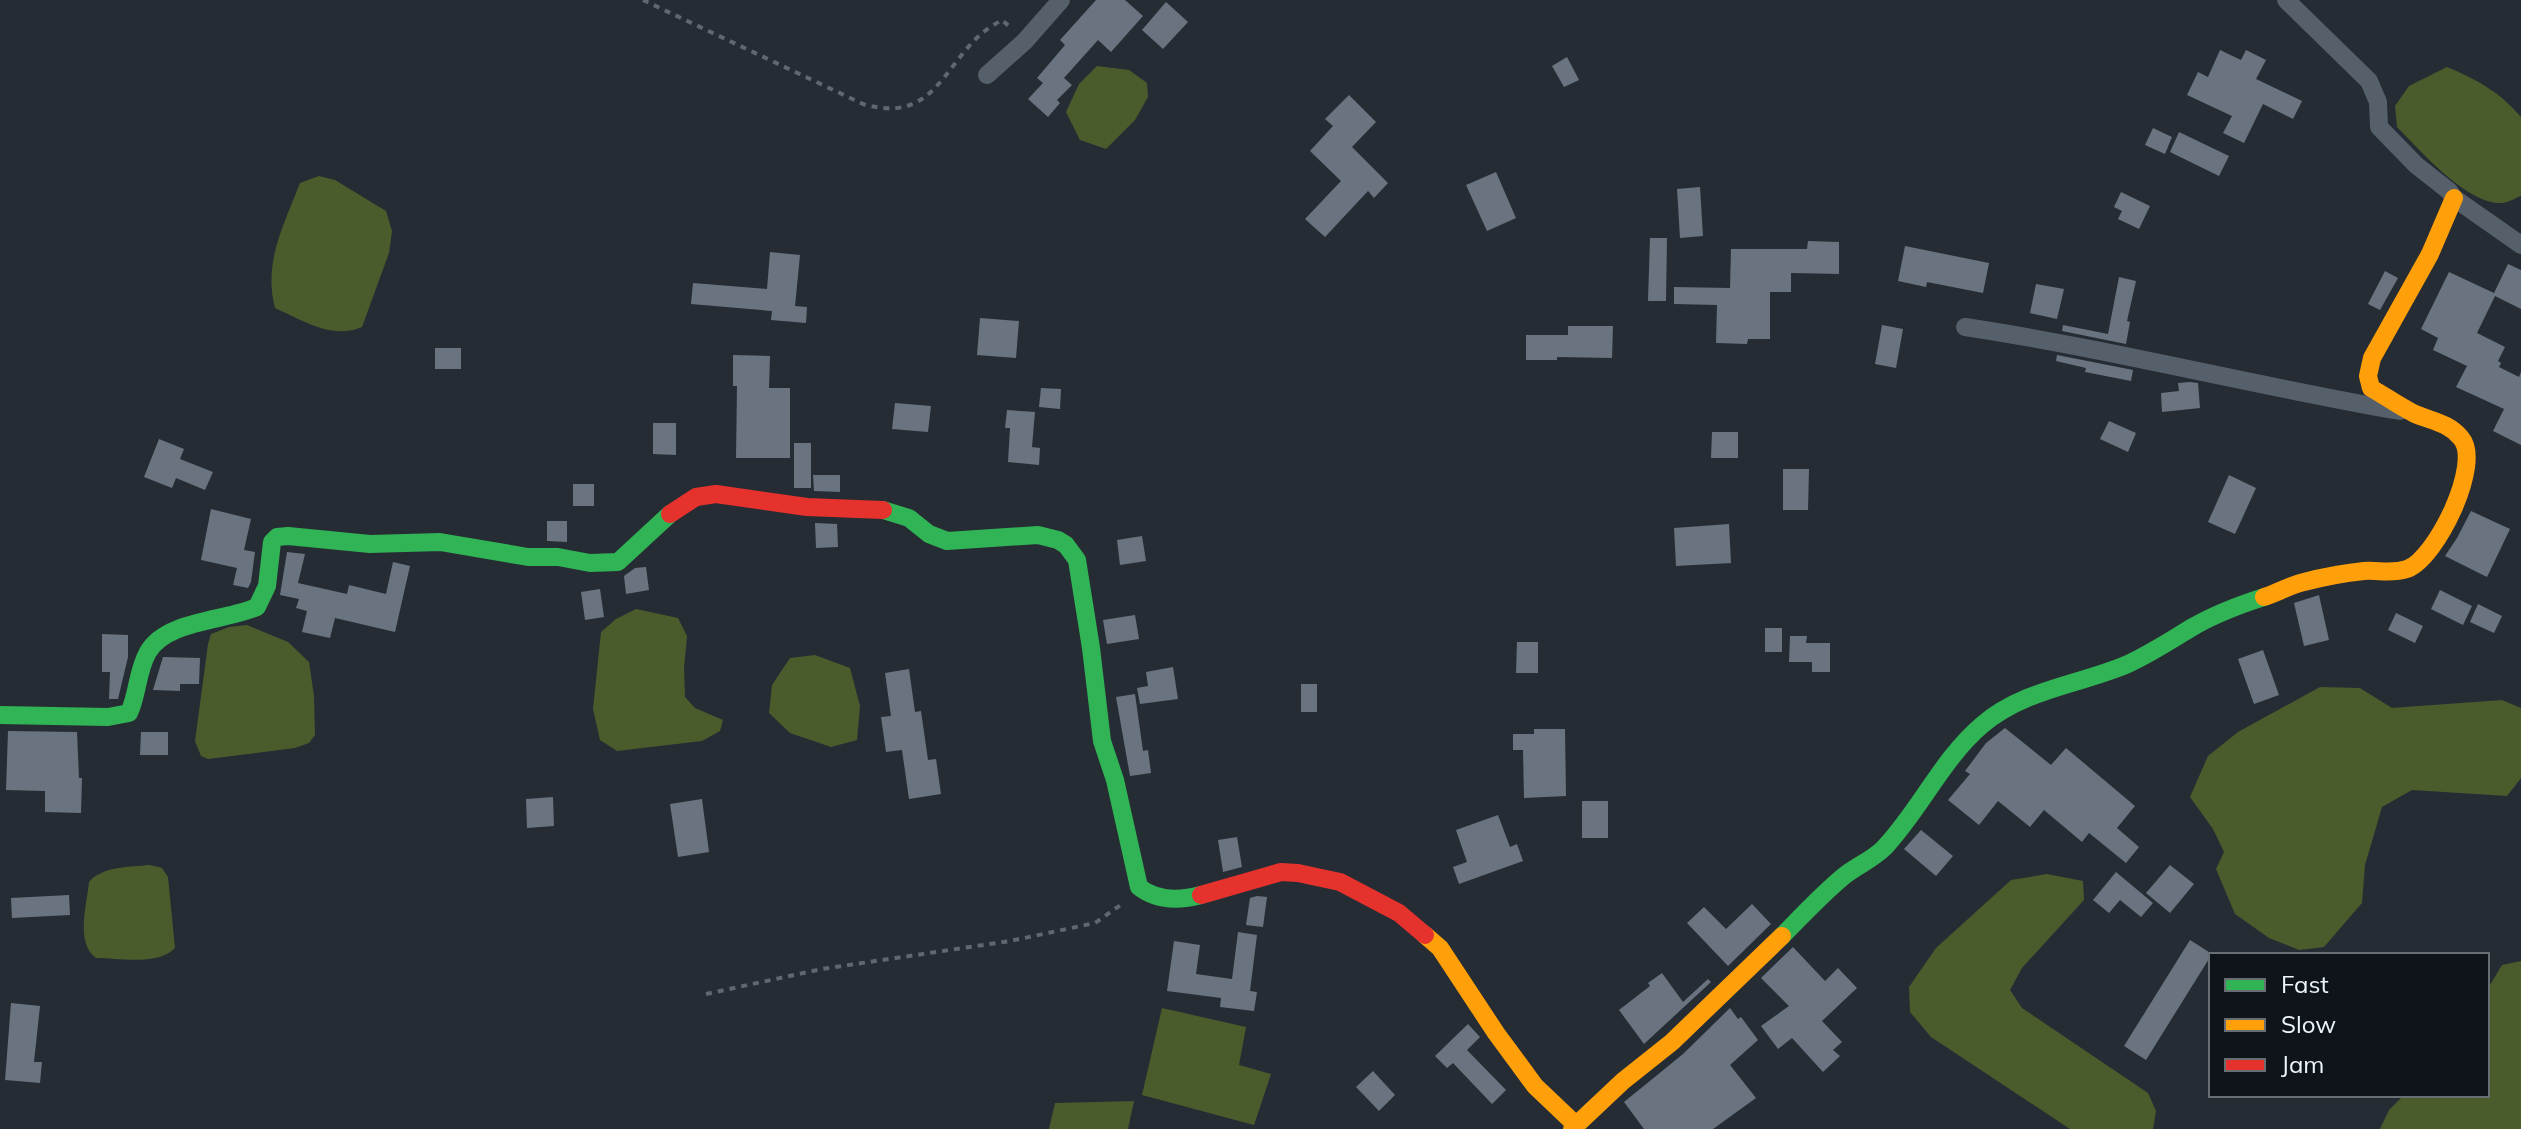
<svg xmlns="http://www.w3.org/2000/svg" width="2521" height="1129" font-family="Mulish,sans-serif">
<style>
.water{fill:#4a5c2c}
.building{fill:#697480}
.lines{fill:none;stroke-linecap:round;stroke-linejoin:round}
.path{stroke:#5f676f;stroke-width:4;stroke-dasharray:6 6;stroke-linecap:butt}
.street{stroke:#56606a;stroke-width:18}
.fast{stroke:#30b455;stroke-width:18}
.slow{stroke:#ff9f0a;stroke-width:18}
.jam{stroke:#e5322d;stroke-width:18}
</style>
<rect width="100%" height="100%" fill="#262c33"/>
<g class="water">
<path d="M1097,66L1129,70L1147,83L1148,97L1135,120L1106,149L1080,140L1066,112L1079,84Z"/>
<path d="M2447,67C2476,79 2500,92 2521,117V196C2516,198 2509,202 2503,203C2468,206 2420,150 2397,127L2395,106L2409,86Z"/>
<path d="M319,176L335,180L386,211L392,231L389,253L362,327C332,340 302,320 275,308C263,262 284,225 300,183Z"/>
<path d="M636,609L678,618L687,636L684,668L685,697L695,708L723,720L720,731L702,741L617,751L600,740L593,709L601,632L616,619Z"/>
<path d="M247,625L288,642L309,662L314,696L315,735L309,743L295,748L208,759L201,756L195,741L208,644L211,634L229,627Z"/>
<path d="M815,655L850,668L860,706L857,740L831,747L790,733L769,713L772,685L790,658Z"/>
<path d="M2320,687L2360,688L2392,708L2502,700L2521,708V778L2507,796L2412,790L2382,807L2365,865L2362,903L2324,947L2299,950L2269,938L2235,914L2216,869L2224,852L2213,829L2190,797L2208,756L2238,732Z"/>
<path d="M150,865L162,868L168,877L175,948C158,966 120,958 96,958C75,943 87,904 89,882C102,866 131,867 150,865Z"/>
<path d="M2047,874L2083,881L2084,900L2022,968L2010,990L2022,1008L2148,1093L2156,1111L2153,1129H2070L1931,1037L1910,1012L1909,987L1936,948L2011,880Z"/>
<path d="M2521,961V1129H2380L2389,1110L2404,1095H2487V990L2502,965Z"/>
<path d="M1162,1008L1246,1027L1239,1065L1271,1074L1254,1125L1142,1095Z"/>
<path d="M1134,1101L1128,1129H1049L1055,1103Z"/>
</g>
<g class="building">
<path d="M1096,0H1125L1143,16L1111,52L1098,40L1064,78L1072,85L1057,100L1060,103L1048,117L1028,99L1043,83L1037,78L1065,45L1060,40Z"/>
<path d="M1166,2L1188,22L1163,49L1142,30Z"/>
<path d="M2220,50L2241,60L2246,50L2266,60L2256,79L2302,101L2293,119L2263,104L2244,143L2223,133L2232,116L2187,95L2198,72L2208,77Z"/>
<path d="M1567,57L1579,80L1564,87L1552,66Z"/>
<path d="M1349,95L1376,122L1352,147L1388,183L1374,198L1368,191L1325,237L1305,219L1341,181L1310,151L1333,126L1325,119Z"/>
<path d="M2153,128L2172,137L2165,154L2145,145Z"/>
<path d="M2179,132L2229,156L2219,176L2170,152Z"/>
<path d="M1496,172L1516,218L1487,231L1466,185Z"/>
<path d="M1700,187L1703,236L1680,238L1677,189Z"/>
<path d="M2121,192L2150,206L2139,229L2118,219L2122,211L2114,207Z"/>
<path d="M1650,238H1667L1666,301H1648Z"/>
<path d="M1808,241L1839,242V274L1791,273V292H1770V339H1748L1747,344L1716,343L1717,305L1674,304V287L1730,288L1731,249H1807Z"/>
<path d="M1905,246L1989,263L1983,293L1927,282L1926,287L1898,281Z"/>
<path d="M770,252L800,255L795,306L807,307L806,323L771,320L772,311L691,304L693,283L767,289Z"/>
<path d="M2508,264L2521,270V309L2495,296L2477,333L2505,347L2498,361L2501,363L2499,367L2519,377L2521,372V445L2493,431L2504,409L2456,387L2467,366L2433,350L2438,338L2421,329L2449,272L2494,293Z"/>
<path d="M2385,271L2398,278L2380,310L2368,304Z"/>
<path d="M2119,277L2136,281L2127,321L2130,322L2126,344L2062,331L2063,325L2108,334Z"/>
<path d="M2036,284L2064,289L2057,319L2030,313Z"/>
<path d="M980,318L1019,321L1016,358L977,355Z"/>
<path d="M1882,325L1903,329L1896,368L1875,364Z"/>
<path d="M1568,326H1613L1612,358L1557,357V360H1526V335H1568Z"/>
<rect x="435" y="348" width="26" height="21"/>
<path d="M733,355L770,356L769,388H790V458H736L737,386H733Z"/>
<path d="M2057,355L2133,370L2131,381L2085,372L2086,368L2056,361Z"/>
<path d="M2190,382L2198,383L2200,408L2162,412L2161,393L2179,391L2178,383Z"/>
<path d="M1041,388L1061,389L1060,409L1039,407Z"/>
<path d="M895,403L931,406L928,432L892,429Z"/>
<path d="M1007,410L1035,412L1032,447L1040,448L1039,465L1008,462L1010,428H1005Z"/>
<path d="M2109,421L2136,433L2128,452L2100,439Z"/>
<path d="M653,423H676V455L653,454Z"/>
<path d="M1712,432H1738V458H1711Z"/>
<path d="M159,439L184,449L180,459L213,472L205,490L176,478L172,488L144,477Z"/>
<rect x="794" y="443" width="17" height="45"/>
<path d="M1783,469H1809L1808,510H1783Z"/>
<path d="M813,475H840V492L814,491Z"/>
<path d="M2229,475L2256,488L2235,534L2208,522Z"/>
<rect x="573" y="484" width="21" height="22"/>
<path d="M211,509L251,519L244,550L255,552L251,582L248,588L233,585L237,568L201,560Z"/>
<path d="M2471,511L2510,529L2487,577L2445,556L2457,538Z"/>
<path d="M547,521H567V542L547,541Z"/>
<path d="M815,523L837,524L838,547L816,548Z"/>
<path d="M1729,524L1731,563L1676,566L1674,528Z"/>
<path d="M1142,536L1146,561L1120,565L1117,540Z"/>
<path d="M287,552L305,554L298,583L347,594L349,585L386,594L393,562L410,566L395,632L335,618L330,638L302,632L307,611L296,608L299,599L280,595Z"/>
<path d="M646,567L649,590L626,594L624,576L635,568Z"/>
<path d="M600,589L604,617L585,620L581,592Z"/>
<path d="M2440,590L2472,606L2463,625L2431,609Z"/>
<path d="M2319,595L2329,640L2304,646L2294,603Z"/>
<path d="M2478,604L2502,616L2494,633L2470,622Z"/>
<path d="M2396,613L2423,626L2415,643L2388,630Z"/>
<path d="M1135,615L1139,639L1107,644L1103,620Z"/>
<rect x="1765" y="628" width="17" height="24"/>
<path d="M102,634L128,635V657L118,699H109L110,672H102Z"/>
<path d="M1790,636H1807L1806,643H1830V672H1812V662H1789Z"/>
<path d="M1517,642H1538V673H1516Z"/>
<path d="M2263,650L2279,695L2254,704L2238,659Z"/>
<path d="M163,657L200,658L199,684H180V691L153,690Z"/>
<path d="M1173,667L1178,699L1140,704L1137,688L1148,686L1146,672Z"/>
<path d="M909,669L915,712L921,711L928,760L936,759L941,794L909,799L902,750L886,752L881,717L891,716L885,673Z"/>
<rect x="1301" y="684" width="16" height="28"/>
<path d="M1135,694L1143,751L1148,750L1151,773L1130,776L1116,697Z"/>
<path d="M2005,728L2051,765L2066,748L2135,806L2117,828L2139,847L2126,863L2089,833L2082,842L2044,810L2030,827L1998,801L1979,825L1948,800L1970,774L1965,771L1986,743Z"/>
<path d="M1534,729H1565L1566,796L1524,798L1523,750H1513V734H1534Z"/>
<path d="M8,731L77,732L79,778H82L81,813L45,812V791L6,790Z"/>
<path d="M141,732H168V755H140Z"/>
<path d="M553,797L554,826L527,828L526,799Z"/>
<path d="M702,799L709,852L678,857L670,804Z"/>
<rect x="1582" y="801" width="26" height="37"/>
<path d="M1498,815L1510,847L1517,844L1523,861L1459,884L1453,867L1467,862L1456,830Z"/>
<path d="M1921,830L1953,856L1936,876L1904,849Z"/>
<path d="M1237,837L1242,867L1223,872L1218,840Z"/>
<path d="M2170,865L2194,884L2170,913L2146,893Z"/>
<path d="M2116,872L2153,903L2141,917L2120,900L2109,913L2093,900Z"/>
<path d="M69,895L70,915L12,918L11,898Z"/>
<path d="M1257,896L1267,897L1263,927L1246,925L1250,898Z"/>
<path d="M1752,904L1771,924L1728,966L1687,923L1704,907L1726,929Z"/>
<path d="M1238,932L1257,935L1250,991L1257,992L1254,1011L1220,1007L1221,998L1167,991L1174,941L1200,945L1196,974L1232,979Z"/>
<path d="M2190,940L2212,954L2146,1060L2124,1046Z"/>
<path d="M1793,947L1825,981L1838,968L1857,988L1822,1021L1842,1042L1833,1050L1840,1056L1823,1072L1792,1038L1778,1049L1761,1026L1789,1006L1761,978Z"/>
<path d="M1662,973L1683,1002L1708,979L1711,982L1644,1044L1619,1010L1650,986L1648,983Z"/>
<path d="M11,1003L40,1006L34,1062H42L40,1083L5,1080Z"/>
<path d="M1730,1008L1738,1019L1741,1017L1758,1040L1730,1065L1756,1098L1713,1129H1644L1624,1102L1683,1054Z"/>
<path d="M1468,1024L1480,1037L1467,1050L1506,1090L1492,1104L1453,1063L1447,1068L1435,1056Z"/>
<path d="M1373,1071L1395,1095L1379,1111L1356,1087Z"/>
</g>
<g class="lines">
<g class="path">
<path d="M643,0L863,104C932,124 941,70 981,34C987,29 995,24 1002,20L1010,27"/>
<path d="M706,994L822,969L1010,941L1095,923L1122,904"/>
</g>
<g class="street">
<path d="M2286,0L2369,81L2378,102L2379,127L2416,165L2449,191L2454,198L2521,245"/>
<path d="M987,75L1025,41L1061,0"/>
<path d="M1965,327C2111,349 2255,386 2400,411"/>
</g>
<g class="fast">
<path d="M883,510L909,518L929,534L947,541L1038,535L1058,540L1066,545L1077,560L1091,648L1102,741L1115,780L1139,887C1157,901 1179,901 1201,895"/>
<path d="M0,715L108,717L129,713C138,694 137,671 148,652C166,620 226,621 257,607L267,586L272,542L277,537L288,536L370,544L440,542L528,557H558L590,563L618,562L670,514"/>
<path d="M1782,936C1802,916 1822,894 1844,876C1856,866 1872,860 1884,848C1920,810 1942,759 1982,725C2024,689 2079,685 2128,664C2150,654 2170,641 2191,628C2213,615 2239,605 2264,597"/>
</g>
<g class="slow">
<path d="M2264,597C2277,593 2290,585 2304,582C2323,577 2345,573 2364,571C2379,570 2392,574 2407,569C2436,559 2483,463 2461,438C2448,422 2430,421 2413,413C2399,406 2385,396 2371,388L2368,376L2372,358L2430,254L2454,198"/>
<path d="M1425,935L1440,948L1496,1033L1535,1086L1576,1125"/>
<path d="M1572,1129L1623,1081L1672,1042L1782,936"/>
</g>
<g class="jam">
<path d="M670,514L696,497L716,494L807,507L883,510"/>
<path d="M1201,895L1281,872L1298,873L1340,882L1399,913L1425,935"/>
</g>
</g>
<rect x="2209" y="953" width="280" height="144" fill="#0f141a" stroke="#676e74" stroke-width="2"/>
<rect x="2225" y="979" width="40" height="12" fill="#30b455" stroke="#676e74" stroke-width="2"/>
<text x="2281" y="993" font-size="24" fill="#ecf4fc">Fast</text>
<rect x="2225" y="1019" width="40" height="12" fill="#ff9f0a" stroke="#676e74" stroke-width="2"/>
<text x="2281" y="1033" font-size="24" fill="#ecf4fc">Slow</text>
<rect x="2225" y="1059" width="40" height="12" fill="#e5322d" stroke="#676e74" stroke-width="2"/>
<text x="2281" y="1073" font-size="24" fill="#ecf4fc">Jam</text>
</svg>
